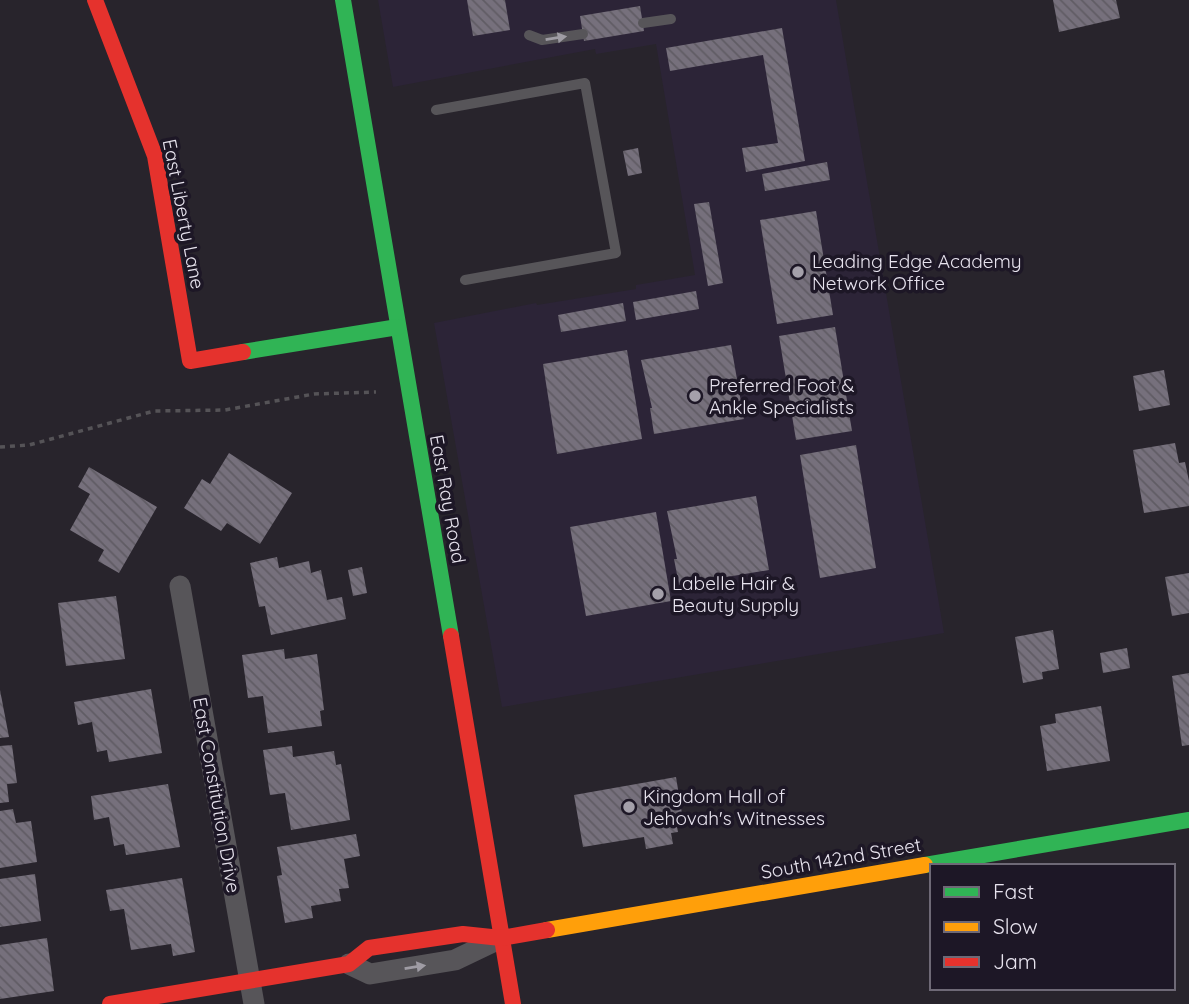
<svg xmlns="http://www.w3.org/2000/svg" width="1189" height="1004" font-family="Quicksand,sans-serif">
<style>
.built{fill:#2c2437}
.building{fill:url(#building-back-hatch)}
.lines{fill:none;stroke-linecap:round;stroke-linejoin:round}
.path{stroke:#555357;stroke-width:3.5;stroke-dasharray:5 5;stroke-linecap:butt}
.lane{stroke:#575559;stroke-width:10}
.street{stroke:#575559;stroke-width:21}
.fast{stroke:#30b455;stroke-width:16}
.slow{stroke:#ff9f0a;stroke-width:16}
.jam{stroke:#e5322d;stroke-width:16}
.oneway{fill:#9f9ca4}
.poi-dot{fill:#a4a0aa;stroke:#1d1726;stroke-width:2.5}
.labels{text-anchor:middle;stroke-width:7;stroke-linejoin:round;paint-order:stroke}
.street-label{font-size:19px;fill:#e7e3ee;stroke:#1d1726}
.poi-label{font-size:19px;fill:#e7e3ee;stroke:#1d1726;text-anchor:start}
</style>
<defs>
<pattern id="building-back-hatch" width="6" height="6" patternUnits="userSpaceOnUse" patternTransform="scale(1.75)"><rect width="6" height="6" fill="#76707c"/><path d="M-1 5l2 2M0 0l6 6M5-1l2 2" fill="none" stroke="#605c64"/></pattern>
</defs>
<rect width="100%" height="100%" fill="#28242c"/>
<path class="built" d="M378,0H836L944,633L502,707L434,323L536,303L537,305L636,289V285L695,275L656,44L596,54L595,49L393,87Z"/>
<g class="building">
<path d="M467,0H505L510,30L473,36Z"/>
<path d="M1053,0H1116L1120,18L1059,32Z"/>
<path d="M640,6L644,31L584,41L580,16Z"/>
<path d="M782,28L805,161L746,172L742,148L778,143L763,55L670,71L666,48Z"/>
<path d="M638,148L642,173L628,176L623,151Z"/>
<path d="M827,162L830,180L765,191L762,174Z"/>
<path d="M709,202L723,283L708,286L694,204Z"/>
<path d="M816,211L833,315L777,324L760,220Z"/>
<path d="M696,291L699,309L636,320L633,302Z"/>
<path d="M623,303L626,321L561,332L558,315Z"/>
<path d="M835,327L852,431L796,440L779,336Z"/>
<path d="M731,345L744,419L654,434L650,408H652L641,360Z"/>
<path d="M627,350L642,439L557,454L543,364Z"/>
<path d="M1164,370L1170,405L1139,411L1133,376Z"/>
<path d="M1175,443L1179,463L1185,462L1189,481V506L1144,513L1133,450Z"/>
<path d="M856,445L876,568L820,578L800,455Z"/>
<path d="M229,453L292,493L260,544L227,523L221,531L184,508L202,479L210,484Z"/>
<path d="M89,467L157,507L119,573L98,561L104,550L70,530L90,494L78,487Z"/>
<path d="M756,496L769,570L679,585L674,559H677L667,511Z"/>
<path d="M656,512L671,601L586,616L570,527Z"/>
<path d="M277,557L279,568L309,561L311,573L321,570L327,600L342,597L346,619L271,635L265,606L259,607L250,563Z"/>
<path d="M362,567L367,593L353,596L348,570Z"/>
<path d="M1189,573V613L1172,616L1165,577Z"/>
<path d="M116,596L125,659L66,666L58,603Z"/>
<path d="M1053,630L1059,669L1042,672L1043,679L1023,683L1015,637Z"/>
<path d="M1127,648L1130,668L1103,673L1100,653Z"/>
<path d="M284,649L285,659L317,654L324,710L320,711L322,726L268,733L263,696L248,698L242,655Z"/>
<path d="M1189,673V745L1182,746L1172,676Z"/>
<path d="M151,689L162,753L109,762L107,750L97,752L92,722L78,725L74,702Z"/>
<path d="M0,690L9,737L0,738Z"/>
<path d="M1101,706L1110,761L1047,771L1040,726L1056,723L1055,714Z"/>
<path d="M12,745L17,783L7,784L9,802L0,803V746Z"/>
<path d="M292,746L293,757L334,751L336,765L341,764L350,820L291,830L285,793L270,795L263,750Z"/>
<path d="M676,777L683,820L676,822L678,832L671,833L673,844L646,849L644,837L583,847L574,795Z"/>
<path d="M168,784L180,847L126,855L124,844L114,846L109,817L94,820L91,796Z"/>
<path d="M13,809L16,823L31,821L37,862L0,868V811Z"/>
<path d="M356,834L360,856L344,859L349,888L339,889L341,901L311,906L313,918L285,923L277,876L282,875L277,847Z"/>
<path d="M35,874L41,921L0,927V879Z"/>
<path d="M182,878L195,952L173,956L171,944L131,950L124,909L110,911L106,890Z"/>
<path d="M47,938L54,991L0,999V945Z"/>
</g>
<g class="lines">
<path class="path" d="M0,447L29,445L154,411L225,410L314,394L376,392"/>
<g class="lane">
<path d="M643,23L671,19"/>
<path d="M529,35L542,40L583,34"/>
<path d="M436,110L585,83L616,253L465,280"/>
</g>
<g class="street">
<path d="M180,586L254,1004"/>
<path d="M349,964L370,974L455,960L501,938"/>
</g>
<g class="fast">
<path d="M343,0L451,636"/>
<path d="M243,352L398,327"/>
<path d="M925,865L1189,820"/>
</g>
<path class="slow" d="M547,930L925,865"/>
<g class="jam">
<path d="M95,0L155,156L190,361L243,352"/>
<path d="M451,636L513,1004"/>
<path d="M110,1004L349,964L369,948L463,934L501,938L547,930"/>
</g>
</g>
<defs><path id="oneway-solid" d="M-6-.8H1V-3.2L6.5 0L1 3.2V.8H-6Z" transform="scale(1.75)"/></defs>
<g class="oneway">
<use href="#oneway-solid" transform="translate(556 38) rotate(-9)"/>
<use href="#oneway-solid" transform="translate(415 967) rotate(-9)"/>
</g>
<g class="poi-dot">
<circle cx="798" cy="272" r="7"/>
<circle cx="695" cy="396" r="7"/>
<circle cx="658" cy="594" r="7"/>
<circle cx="629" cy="807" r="7"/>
</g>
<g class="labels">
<g class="street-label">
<text transform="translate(184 214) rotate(79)" y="7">East Liberty Lane</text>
<text transform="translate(448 499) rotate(80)" y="7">East Ray Road</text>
<text transform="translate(217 795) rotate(80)" y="7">East Constitution Drive</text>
<text transform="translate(841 858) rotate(-10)" y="7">South 142nd Street</text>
</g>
<g class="poi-label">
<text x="812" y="268">Leading Edge Academy<tspan x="812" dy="22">Network Office</tspan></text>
<text x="709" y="392">Preferred Foot &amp;<tspan x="709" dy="22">Ankle Specialists</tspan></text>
<text x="672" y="590">Labelle Hair &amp;<tspan x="672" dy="22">Beauty Supply</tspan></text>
<text x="643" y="803">Kingdom Hall of<tspan x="643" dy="22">Jehovah's Witnesses</tspan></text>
</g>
</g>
<rect x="930" y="864" width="245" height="126" fill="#1d1726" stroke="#6e6976" stroke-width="2"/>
<rect x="944" y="887" width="35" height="10" fill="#30b455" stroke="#6e6976" stroke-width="2"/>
<text x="993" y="899" font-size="21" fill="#e7e3ee">Fast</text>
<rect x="944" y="922" width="35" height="10" fill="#ff9f0a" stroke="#6e6976" stroke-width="2"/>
<text x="993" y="934" font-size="21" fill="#e7e3ee">Slow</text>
<rect x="944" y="957" width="35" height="10" fill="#e5322d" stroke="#6e6976" stroke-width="2"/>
<text x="993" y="969" font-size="21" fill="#e7e3ee">Jam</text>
</svg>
